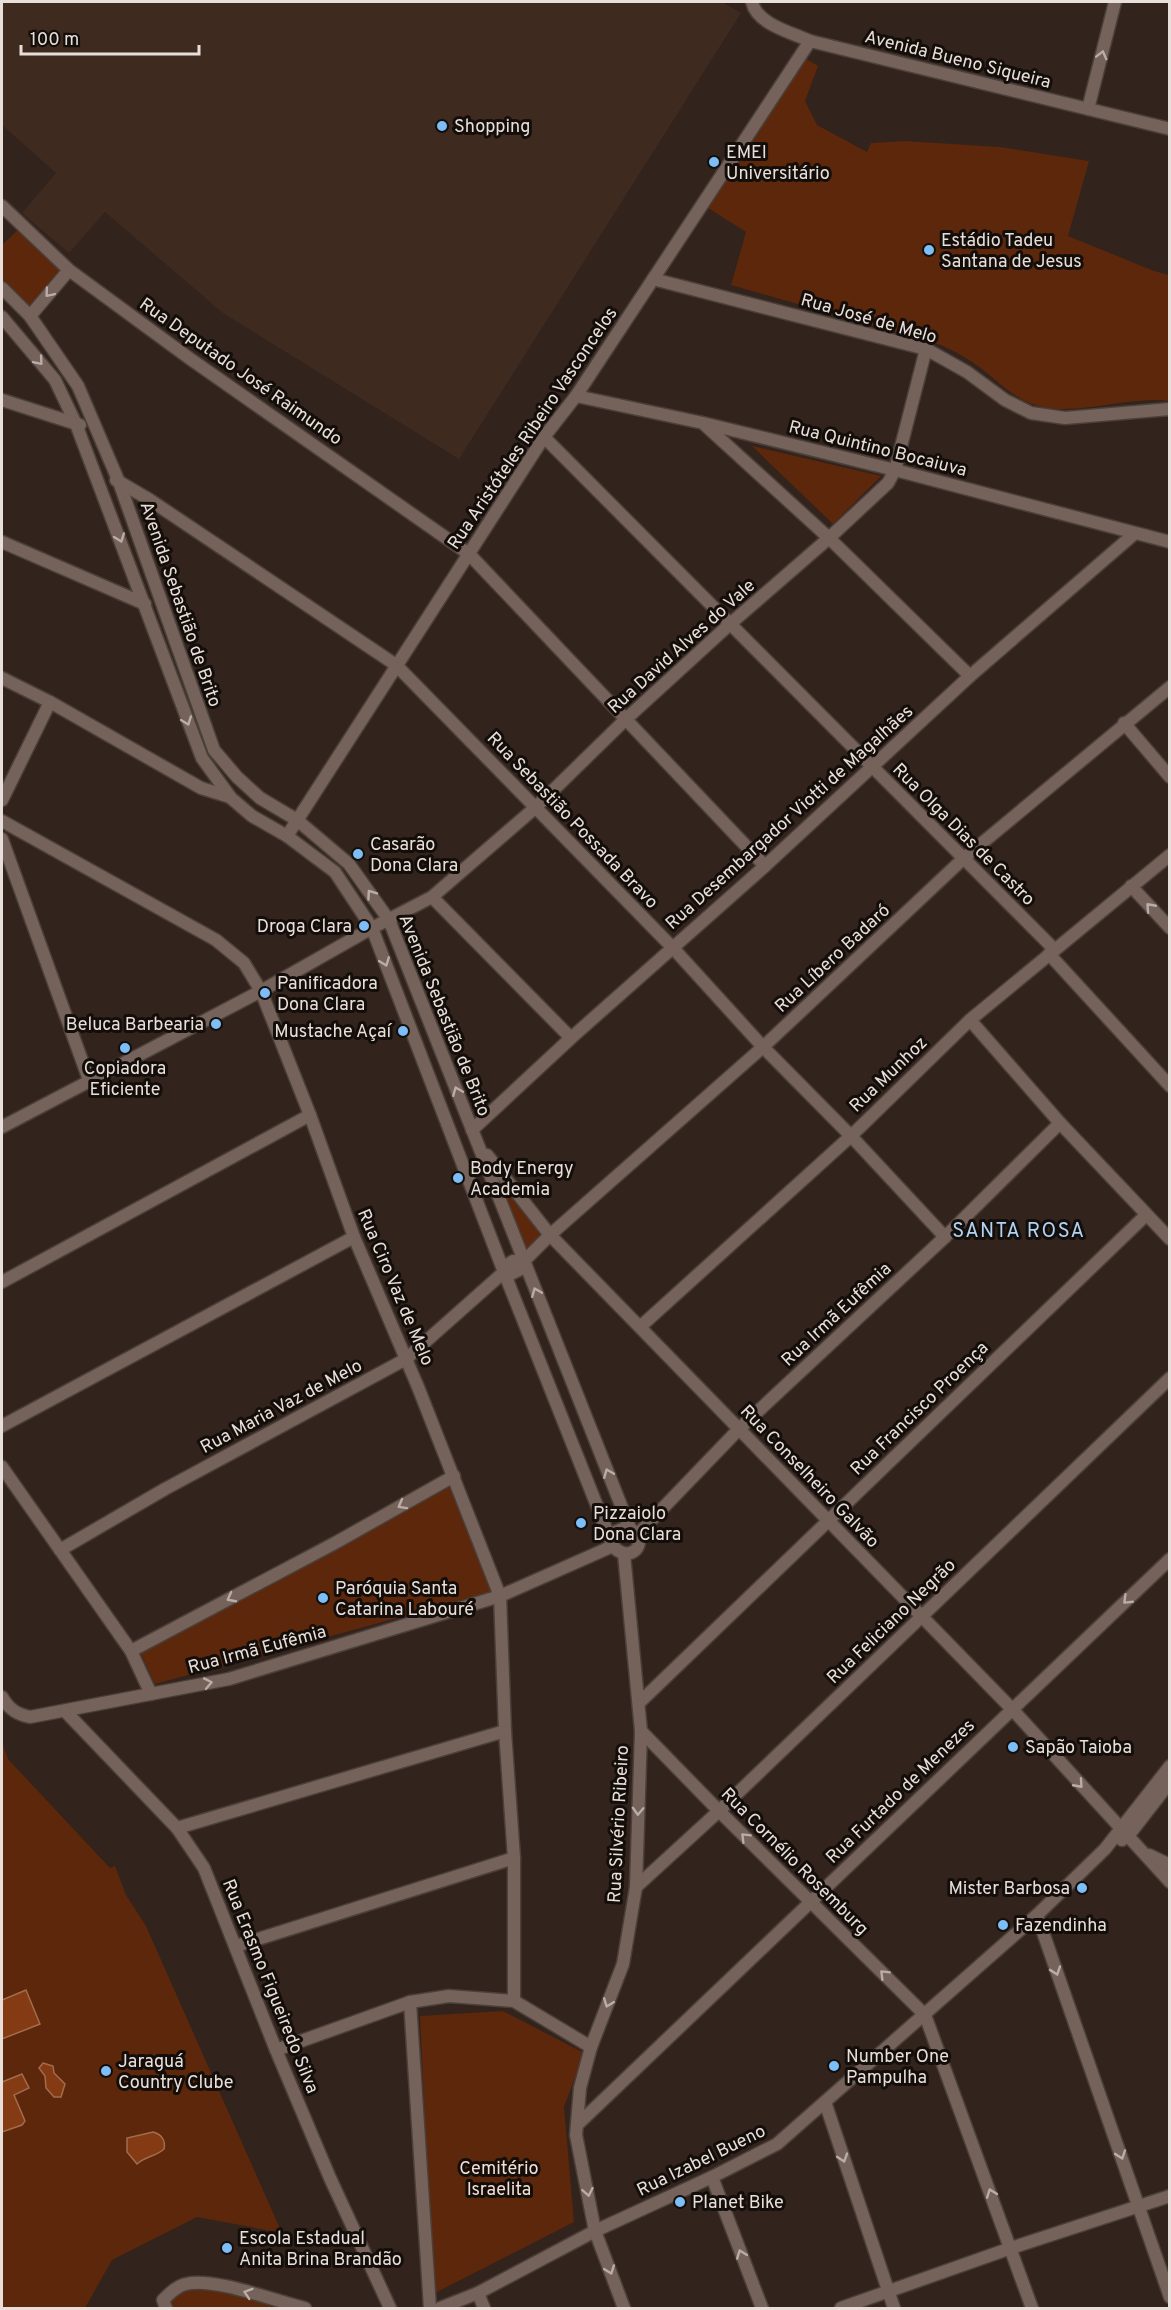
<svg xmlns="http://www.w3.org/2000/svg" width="1171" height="2310" font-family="Overpass,sans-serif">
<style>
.built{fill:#3f2a20}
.green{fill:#5c270a}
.water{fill:#843b14;stroke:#a26c4f;stroke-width:1.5}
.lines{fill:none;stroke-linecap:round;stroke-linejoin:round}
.minor-casing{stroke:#4b3f39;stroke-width:15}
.minor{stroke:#74625b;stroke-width:12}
.oneway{stroke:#baada7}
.poi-dot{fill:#7dbef9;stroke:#140e0b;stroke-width:2}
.labels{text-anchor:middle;stroke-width:6;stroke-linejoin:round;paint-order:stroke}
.street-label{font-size:18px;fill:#e9dfda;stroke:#140e0b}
.poi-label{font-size:18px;fill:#e9dfda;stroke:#140e0b;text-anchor:start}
.park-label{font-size:18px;fill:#f5ded4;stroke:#140e0b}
.neighbourhood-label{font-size:20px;letter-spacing:1.5px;fill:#b0d3f5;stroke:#140e0b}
</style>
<rect width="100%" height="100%" fill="#32231c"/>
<path class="built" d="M2,2H722L741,13L459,459L223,313L105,212L69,253L22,213L56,173L2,125Z"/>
<g class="green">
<path d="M805,58L818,66L805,101L817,125L867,152L871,143L905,141L1000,147L1089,161L1068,236L1154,271L1169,275V401C1125,395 1068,421 1027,402C1010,394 996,380 982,369C969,359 956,352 941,345L731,285L746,232L708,208Z"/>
<path d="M18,230L65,269L29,311L2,281V245Z"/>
<path d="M752,446L881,476L833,524Z"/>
<path d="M491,1163L548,1230L525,1255Z"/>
<path d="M450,1484L492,1592L155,1684L140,1652Z"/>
<path d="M2,1742L8,1759L110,1868L115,1866L126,1895L146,1926L282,2233L197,2217L112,2260L85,2308H2Z"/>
<path d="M503,2011L584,2053L564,2107L574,2222L433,2294L420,2016Z"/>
<path d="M188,2287L213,2288L267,2303L273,2308H168L162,2301Z"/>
</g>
<g class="water">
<path d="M26,1990L40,2024L2,2039V2000Z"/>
<path d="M43,2063L53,2066L54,2073L65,2084L61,2097H54L46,2088L45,2076L39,2068Z"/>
<path d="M22,2074L29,2088L14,2095L25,2121L22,2125L2,2132V2082Z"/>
<path d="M153,2132C161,2134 166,2140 164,2149C157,2156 146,2156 137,2164L127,2152V2138Z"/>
</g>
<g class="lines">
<defs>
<g id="minor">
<path d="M752,2C757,24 790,32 810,41L1170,129"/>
<path d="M1088,109L1115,2"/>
<path d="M2,206L69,270L189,358L469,554L765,866"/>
<path d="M653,279L926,349L967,372L1005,400L1031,413L1065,418L1170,409"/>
<path d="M2,288L30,316L78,386L119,482L214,750L237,777L260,798L297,820L349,864L389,920L630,1528"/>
<path d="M30,316L69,270"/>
<path d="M2,317L55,380L76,424L202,758L231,798L252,816L287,836L335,872L372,928L504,1272L613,1546C624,1560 644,1553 638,1534L627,1527L615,1532L612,1540"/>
<path d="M576,396L703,423L895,470L1170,542"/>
<path d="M2,400L80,425"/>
<path d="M705,425L829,538L970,676"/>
<path d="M544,437L1055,950"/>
<path d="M116,480L150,500L396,665L673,948L763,1047L851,1136L945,1237"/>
<path d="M2,542L145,604"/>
<path d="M2,678L50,702L201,788L230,797"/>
<path d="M1124,723L1170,777"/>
<path d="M2,800L50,702"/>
<path d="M2,821L216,940L244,963L261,991L310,1115L354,1237L418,1387L500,1596L505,1731L514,1858V2001"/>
<path d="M287,836L544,437L576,396L810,41"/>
<path d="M2,839L89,1080"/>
<path d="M1131,886L1170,928"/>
<path d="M432,897L571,1038"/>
<path d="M1049,954L1170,1086"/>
<path d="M970,1020L1060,1123L1170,1239"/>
<path d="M2,1127L261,991L372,928L432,897L536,807L626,719L730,624L829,538L888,483L895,470L926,349"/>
<path d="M472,1130L571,1038L765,866L970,676L1134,534"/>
<path d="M487,1155L550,1235L1012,1709L1170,1882"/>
<path d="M504,1272L509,1275L521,1269L524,1261L550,1235L763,1047L964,858L1170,687"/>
<path d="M2,1282L310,1115"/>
<path d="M640,1327L851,1136L970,1020L1170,855"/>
<path d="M2,1426L354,1237"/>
<path d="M2,1467L131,1651L151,1694"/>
<path d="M638,1534L739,1429L945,1237L1060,1123"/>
<path d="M60,1550L165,1489L406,1359L504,1272L505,1266L513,1261H524"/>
<path d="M131,1651L335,1543L454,1476"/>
<path d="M2,1697C9,1709 16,1714 30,1717L229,1679L500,1596L613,1546"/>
<path d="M640,1702L1146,1215"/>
<path d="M65,1711L177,1828L204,1868L276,2050L330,2178L390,2308"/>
<path d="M641,1731L719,1811L925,2015L1032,2308"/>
<path d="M177,1828L505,1731"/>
<path d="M1122,1840L1132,1831L1170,1782"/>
<path d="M1149,1855L1170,1865"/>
<path d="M636,1887L719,1811L1170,1378"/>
<path d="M1037,1915L1170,2297"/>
<path d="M236,1946L514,1858"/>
<path d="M410,2002L430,2308"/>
<path d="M276,2050L410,2002L449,1996L514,2001L591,2047"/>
<path d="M825,2102L894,2308"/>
<path d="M577,2125L1170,1559"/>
<path d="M712,2177L762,2308"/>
<path d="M478,2293L484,2308"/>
<path d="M166,2308L163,2300C170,2293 177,2286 186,2284C214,2277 275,2301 305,2308"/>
<path d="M440,2308L478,2293L595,2231L712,2177L777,2144L1037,1915L1105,1849L1170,1766"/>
<path d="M624,2308L595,2231L576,2135L580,2088L591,2047L623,1964L636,1887L641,1731L624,1554"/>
<path d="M841,2308L1011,2248L1170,2196"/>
</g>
</defs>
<use href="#minor" class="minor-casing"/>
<use href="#minor" class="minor"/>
</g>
<defs><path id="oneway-chevron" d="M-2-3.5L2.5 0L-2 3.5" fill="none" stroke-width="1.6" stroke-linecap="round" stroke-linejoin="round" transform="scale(1.5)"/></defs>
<g class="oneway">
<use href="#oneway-chevron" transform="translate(1102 55) rotate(-76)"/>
<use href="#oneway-chevron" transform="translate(49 293) rotate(130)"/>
<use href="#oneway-chevron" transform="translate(39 361) rotate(50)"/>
<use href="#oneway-chevron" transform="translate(120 538) rotate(70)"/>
<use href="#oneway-chevron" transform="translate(187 721) rotate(70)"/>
<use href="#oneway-chevron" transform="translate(371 894) rotate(-125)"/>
<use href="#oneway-chevron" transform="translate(1150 907) rotate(-132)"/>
<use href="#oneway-chevron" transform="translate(385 962) rotate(69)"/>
<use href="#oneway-chevron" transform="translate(457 1091) rotate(-112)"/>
<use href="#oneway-chevron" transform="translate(536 1292) rotate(-112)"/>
<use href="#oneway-chevron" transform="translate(608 1473) rotate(-112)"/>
<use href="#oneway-chevron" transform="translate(402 1505) rotate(151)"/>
<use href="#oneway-chevron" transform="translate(231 1598) rotate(152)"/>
<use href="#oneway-chevron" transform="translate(1127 1600) rotate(136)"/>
<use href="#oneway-chevron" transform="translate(208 1683) rotate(-11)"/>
<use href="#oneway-chevron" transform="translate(1079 1784) rotate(48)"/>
<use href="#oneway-chevron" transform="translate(638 1811) rotate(92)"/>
<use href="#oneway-chevron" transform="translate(745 1837) rotate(-135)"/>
<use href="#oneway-chevron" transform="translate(1056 1971) rotate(71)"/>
<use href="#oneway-chevron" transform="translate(884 1974) rotate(-135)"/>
<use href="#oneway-chevron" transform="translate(608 2003) rotate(111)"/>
<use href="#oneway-chevron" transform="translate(1121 2155) rotate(71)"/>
<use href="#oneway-chevron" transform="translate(843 2158) rotate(72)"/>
<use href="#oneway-chevron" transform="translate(588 2192) rotate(79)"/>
<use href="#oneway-chevron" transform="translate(991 2193) rotate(-110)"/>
<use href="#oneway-chevron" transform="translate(741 2254) rotate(-111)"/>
<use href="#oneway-chevron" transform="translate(610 2270) rotate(70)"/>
<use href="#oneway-chevron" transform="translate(248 2293) rotate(-162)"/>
</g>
<g class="poi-dot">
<circle cx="442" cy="126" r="6"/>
<circle cx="714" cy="162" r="6"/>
<circle cx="929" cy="250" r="6"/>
<circle cx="358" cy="854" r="6"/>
<circle cx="364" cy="926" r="6"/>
<circle cx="265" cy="993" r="6"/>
<circle cx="216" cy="1024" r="6"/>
<circle cx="403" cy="1031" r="6"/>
<circle cx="125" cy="1048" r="6"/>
<circle cx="458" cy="1178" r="6"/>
<circle cx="581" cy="1523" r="6"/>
<circle cx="323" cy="1598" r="6"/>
<circle cx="1013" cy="1747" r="6"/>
<circle cx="1082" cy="1888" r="6"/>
<circle cx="1003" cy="1925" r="6"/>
<circle cx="834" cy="2066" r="6"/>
<circle cx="106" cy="2071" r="6"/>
<circle cx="680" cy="2202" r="6"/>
<circle cx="227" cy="2248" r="6"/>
</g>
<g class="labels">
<g class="street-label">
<text transform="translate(958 59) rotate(14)" y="6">Avenida Bueno Siqueira</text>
<text transform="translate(869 318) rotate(16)" y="6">Rua José de Melo</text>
<text transform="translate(241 371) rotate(35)" y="6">Rua Deputado José Raimundo</text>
<text transform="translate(532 428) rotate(-56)" y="6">Rua Aristóteles Ribeiro Vasconcelos</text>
<text transform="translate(878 448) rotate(14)" y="6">Rua Quintino Bocaiuva</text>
<text transform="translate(181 604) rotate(71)" y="6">Avenida Sebastião de Brito</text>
<text transform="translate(681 646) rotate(-42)" y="6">Rua David Alves do Vale</text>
<text transform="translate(789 817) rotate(-42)" y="6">Rua Desembargador Viotti de Magalhães</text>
<text transform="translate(573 820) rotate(46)" y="6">Rua Sebastião Possada Bravo</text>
<text transform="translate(964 834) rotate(45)" y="6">Rua Olga Dias de Castro</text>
<text transform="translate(832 958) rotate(-43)" y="6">Rua Líbero Badaró</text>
<text transform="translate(445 1015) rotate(68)" y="6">Avenida Sebastião de Brito</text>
<text transform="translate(888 1074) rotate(-44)" y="6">Rua Munhoz</text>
<text transform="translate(396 1287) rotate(67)" y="6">Rua Ciro Vaz de Melo</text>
<text transform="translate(836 1314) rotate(-43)" y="6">Rua Irmã Eufêmia</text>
<text transform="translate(281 1406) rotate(-28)" y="6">Rua Maria Vaz de Melo</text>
<text transform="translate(919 1408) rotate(-44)" y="6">Rua Francisco Proença</text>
<text transform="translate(810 1476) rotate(46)" y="6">Rua Conselheiro Galvão</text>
<text transform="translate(891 1621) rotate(-44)" y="6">Rua Feliciano Negrão</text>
<text transform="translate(257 1649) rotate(-15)" y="6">Rua Irmã Eufêmia</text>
<text transform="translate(900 1791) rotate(-44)" y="6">Rua Furtado de Menezes</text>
<text transform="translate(618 1824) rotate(-87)" y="6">Rua Silvério Ribeiro</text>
<text transform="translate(795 1861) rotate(45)" y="6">Rua Cornélio Rosemburg</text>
<text transform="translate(271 1986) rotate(68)" y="6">Rua Erasmo Figueiredo Silva</text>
<text transform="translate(701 2160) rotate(-26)" y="6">Rua Izabel Bueno</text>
</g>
<g class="poi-label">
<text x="454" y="132">Shopping</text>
<text x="726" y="158">EMEI<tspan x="726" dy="21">Universitário</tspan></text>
<text x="941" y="246">Estádio Tadeu<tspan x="941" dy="21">Santana de Jesus</tspan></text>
<text x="370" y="850">Casarão<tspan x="370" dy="21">Dona Clara</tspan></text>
<text x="352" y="932" text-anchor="end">Droga Clara</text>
<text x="277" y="989">Panificadora<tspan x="277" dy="21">Dona Clara</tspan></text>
<text x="204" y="1030" text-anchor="end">Beluca Barbearia</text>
<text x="391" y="1037" text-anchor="end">Mustache Açaí</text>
<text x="125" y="1074" text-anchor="middle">Copiadora<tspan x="125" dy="21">Eficiente</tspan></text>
<text x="470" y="1174">Body Energy<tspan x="470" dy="21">Academia</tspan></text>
<text x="593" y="1519">Pizzaiolo<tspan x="593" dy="21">Dona Clara</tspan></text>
<text x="335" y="1594">Paróquia Santa<tspan x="335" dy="21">Catarina Labouré</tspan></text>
<text x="1025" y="1753">Sapão Taioba</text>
<text x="1070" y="1894" text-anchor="end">Mister Barbosa</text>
<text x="1015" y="1931">Fazendinha</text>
<text x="846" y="2062">Number One<tspan x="846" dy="21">Pampulha</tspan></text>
<text x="118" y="2067">Jaraguá<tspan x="118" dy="21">Country Clube</tspan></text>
<text x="692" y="2208">Planet Bike</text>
<text x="239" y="2244">Escola Estadual<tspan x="239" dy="21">Anita Brina Brandão</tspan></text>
</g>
<g class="park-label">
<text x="499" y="2174">Cemitério<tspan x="499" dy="21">Israelita</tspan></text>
</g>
<g class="neighbourhood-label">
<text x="1019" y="1237">SANTA ROSA</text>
</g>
</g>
<rect width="1171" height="2310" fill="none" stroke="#e9dfda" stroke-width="6"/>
<path d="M21 45v9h178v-9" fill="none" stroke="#e9dfda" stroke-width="3"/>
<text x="30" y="45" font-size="18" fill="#e9dfda" stroke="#140e0b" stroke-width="4.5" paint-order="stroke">100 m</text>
</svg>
